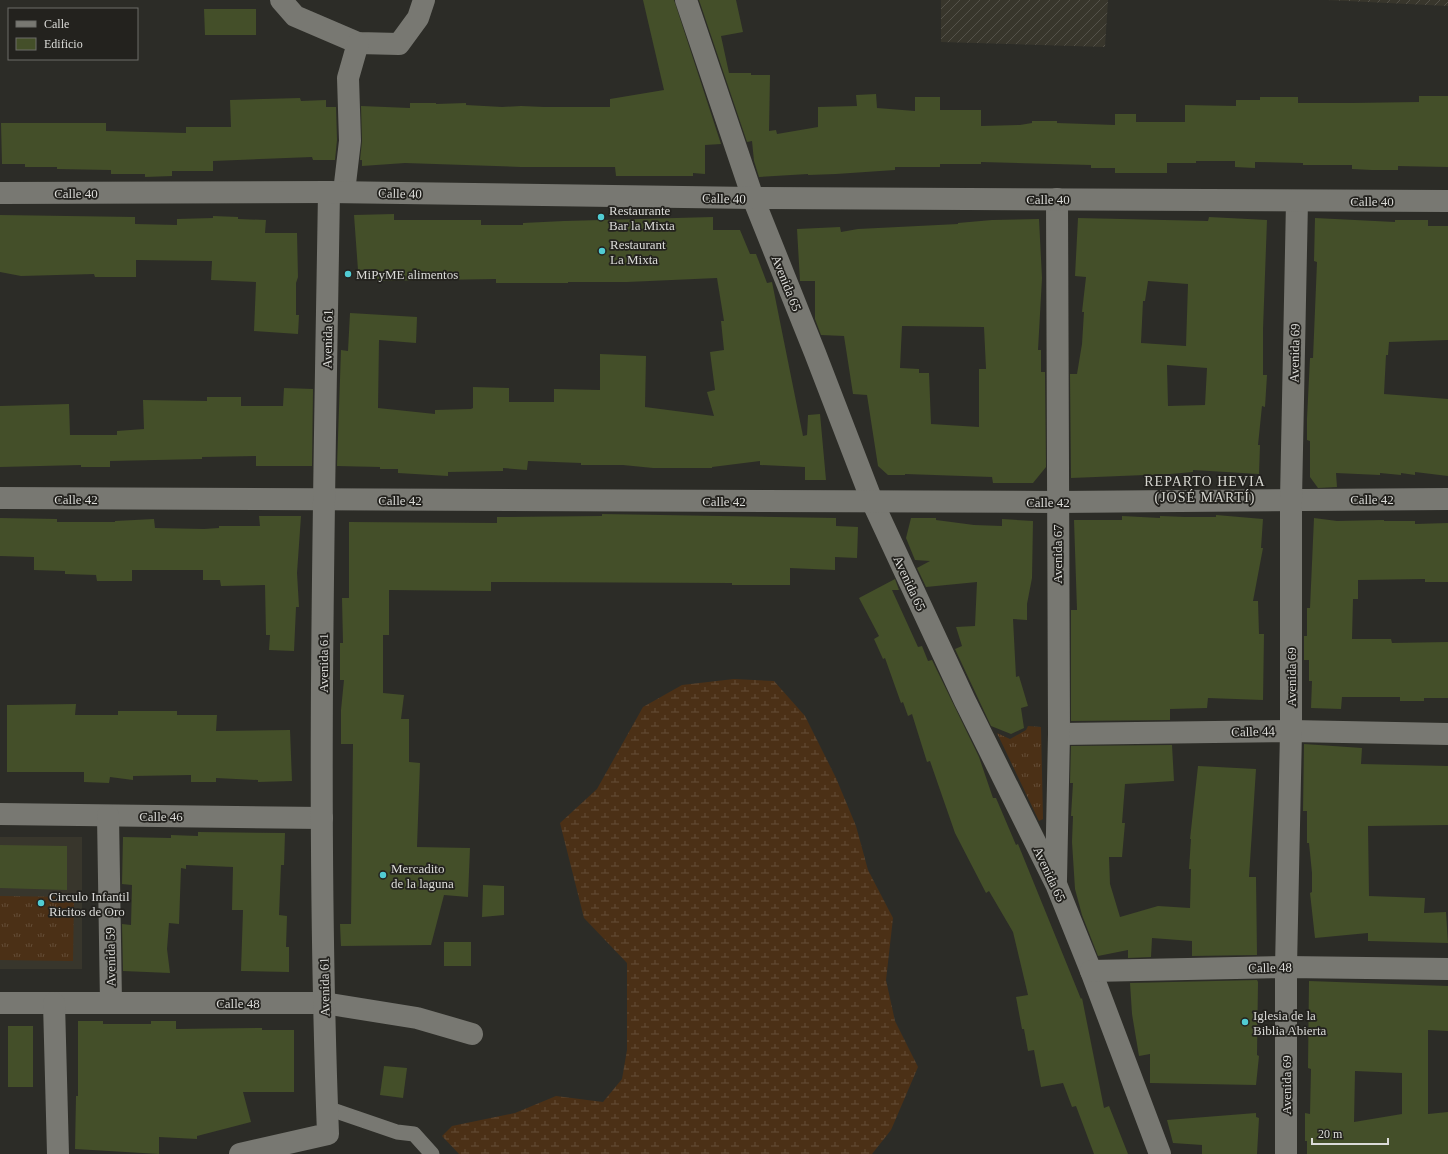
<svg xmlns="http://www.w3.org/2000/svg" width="1448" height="1154" font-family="Georgia,serif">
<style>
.built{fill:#38362c}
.industrial{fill:url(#industrial-furrows)}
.grass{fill:url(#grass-tufts)}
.wetland{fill:url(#wetland-marsh)}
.building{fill:#444f29;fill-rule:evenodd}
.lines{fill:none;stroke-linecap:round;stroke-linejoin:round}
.service{stroke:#787872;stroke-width:15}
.minor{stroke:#787872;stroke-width:22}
.secondary{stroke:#787872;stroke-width:22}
.poi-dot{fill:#51ccd3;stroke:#23221e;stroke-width:1.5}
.labels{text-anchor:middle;stroke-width:3.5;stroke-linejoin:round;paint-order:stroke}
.street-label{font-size:13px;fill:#dbdbd8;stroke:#23221e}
.poi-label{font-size:13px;fill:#dbdbd8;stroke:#23221e;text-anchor:start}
.neighbourhood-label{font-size:14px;letter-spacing:1px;fill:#d5d5cf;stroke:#23221e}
</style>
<defs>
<pattern id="industrial-furrows" width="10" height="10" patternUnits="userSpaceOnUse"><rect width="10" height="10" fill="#38362c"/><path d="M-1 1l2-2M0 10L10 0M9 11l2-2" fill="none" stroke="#54524a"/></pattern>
<pattern id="grass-tufts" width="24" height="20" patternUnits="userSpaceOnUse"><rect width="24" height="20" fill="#4b3016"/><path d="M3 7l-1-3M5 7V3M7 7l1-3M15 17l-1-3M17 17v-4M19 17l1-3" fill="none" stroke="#644d37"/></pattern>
<pattern id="wetland-marsh" width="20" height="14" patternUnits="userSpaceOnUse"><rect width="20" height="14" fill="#4b3016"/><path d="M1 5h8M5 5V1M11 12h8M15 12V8" fill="none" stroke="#644d37"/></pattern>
</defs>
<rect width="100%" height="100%" fill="#2c2c27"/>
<rect class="built" x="0" y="837" width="82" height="132"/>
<g class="industrial">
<path d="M941,0H1108L1105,47L941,42Z"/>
<path d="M1327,0H1448V6Z"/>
</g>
<g class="grass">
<path d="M1028,726L1041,727L1043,819L1039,821L997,733L1010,739L1026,730Z"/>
<path d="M0,896L74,897L73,961L0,960Z"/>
</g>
<path class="wetland" d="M734,679L774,681L805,716L836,778L856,826L868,870L893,918L886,980L895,1021L918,1067L891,1130L872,1154H459L442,1136L452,1126L515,1113L556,1096L603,1102L622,1079L627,1050V963L584,918L560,823L597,789L643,707L682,685Z"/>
<g class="building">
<path d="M643,0H674L721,144L705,145V174L693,173V176H616L615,167H521L405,163L362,166V160H360L362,141L361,106L410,108V103H436V104L466,103V105L502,107L521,106L544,107H610V99L664,90Z"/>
<path d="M699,0H736L743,32L721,36L729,73H751V75H770L769,131L776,130L777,134L818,127V107L857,106L856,95L876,94L877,108L915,111V97H940V110H981V126L1020,125L1032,123V121H1057V123L1115,125V114H1136V122H1185V105L1236,106V100H1260V97H1298V103H1352L1419,102V96H1448V167L1398,166V170H1372L1352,169V165H1303V163L1255,162V168L1235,167V161H1196V163H1167V173H1115V168H1091V165L981,162V164H940V167H895V170L836,174L808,175V174L759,177L754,161L752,141L747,142Z"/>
<path d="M204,9H256V35H205Z"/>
<path d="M300,98L301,101L326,100V107H336L337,140L335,160H313L312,157L213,161V171H172V176L145,177V174H111V170L57,169V167H25V164H2L1,123H106V131L186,133V127H231L230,100Z"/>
<path d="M394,214V220H481V225H523V223L564,221L713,217V230H740L750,254H756L767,283L772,282L803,436L807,435L808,415L820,414L826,480H805V467L760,465V461L712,467V468H653L623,465H581V463L528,461L527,470L503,468V471L448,472V476L398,473V469H380V467L337,466L341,350L348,351L350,313L417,317L416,343L379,340L378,408L435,414V410L471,409L473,408V387L509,388V402H554V389L600,390V354L646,356L645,407L714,416L707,392L715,390L710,352L724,350L721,321H724L717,278L627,282H568V283H496V279L377,281L376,269L358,270L354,215Z"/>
<path d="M0,215L135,217V224L177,225V219L213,218V216L238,217V219L266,220L265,233H297L298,277L296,283V315H299L298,334L254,331L256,282L211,280L212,261L136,260V277H95L94,274L21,276L0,272Z"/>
<path d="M1209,217L1267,220L1263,329V375H1267L1265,407L1262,406L1258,445H1260L1259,474L1193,470V472L1170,474L1071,478L1070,374H1077L1082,344L1084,312H1082L1086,277L1075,276L1078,218L1208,221ZM1148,281L1188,284L1186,346L1141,343L1143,301H1145ZM1167,365L1207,368L1205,405L1168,406Z"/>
<path d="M1315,218L1395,222V220H1428V226H1448V340L1389,342L1388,355H1386L1384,394L1448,399V476L1415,472V475L1401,473V475L1380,473V475L1336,473L1337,487L1318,488L1310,477V441L1307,440V419L1310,358H1313L1317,262L1314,261Z"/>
<path d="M1039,219L1042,278L1038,350H1041V372H1045L1046,467L1033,483H993L992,477L905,474V475H888L878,466L867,395L853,394L844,336L821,335L815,319V281H800L797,229L840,227L841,232L858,229L958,224V223L992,220ZM902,326L984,327L986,369H979V427L931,424L929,373H919V369L900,368Z"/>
<path d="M284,388L313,389L312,466H256V456L202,457V459L110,461V467H81V465L0,467V406L69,404L70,435H117V431L144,429L143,400L207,401V397H241V406H283Z"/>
<path d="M602,514L836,518V526L858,527L857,558L835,557V570L790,568V585H732V583L491,582V591L389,590V635H383V693L404,695L401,719H409V762L420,763L417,847L470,848L468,897L444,895L431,945L341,946L340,924H351L353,744H341V710L344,680H340V643H343L342,598H349V522L497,523V517L602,516Z"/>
<path d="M1216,515L1263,519L1261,548H1263L1253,601H1258L1259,634H1264L1263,700L1208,698L1207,708L1170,709V720L1071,721V610H1077L1074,520H1122V516L1160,518V516L1185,517H1216Z"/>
<path d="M259,516H301L297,573L299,607H296L294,651L269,650L270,635H266L265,585L221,586L220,580H203V570H132V581H97L96,575L65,574V571L34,570V557L0,556V518L57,519V522H115V521L154,519L155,528L204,529L219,528V526H260Z"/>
<path d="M911,518H936V520L974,525L1002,526V519L1033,521L1032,578L1027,604V620L1013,619L1016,677L1019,676L1028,706L1021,708L1024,728L1011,734L991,726L955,649L962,646L956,627L975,626L977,582L926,587L917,568L930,561L915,560L906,538Z"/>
<path d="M1314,518L1337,521L1384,520V521H1415V524L1448,523V582H1425V579L1358,580V599H1353L1352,639H1391L1392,643L1448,642V698H1424V701H1400V697H1342L1341,709L1311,708L1312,681H1309V660H1304V636H1307V608H1310Z"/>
<path d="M895,579L899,590H892L918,647L922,646L928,661L932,660L979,757L993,798H996L1016,845L1018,844L1081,999L1082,998L1104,1108L1109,1106L1128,1154H1094L1076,1106L1072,1107L1063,1083L1041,1087L1034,1050L1028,1051L1024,1029H1022L1016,997L1028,995L1013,932L989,891L986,893L955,833L930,761L927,762L912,714L908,716L903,702L901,703L885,658L883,659L874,639L879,636L859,598Z"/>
<path d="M76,704L75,715H118V711H177V715H217L216,731L290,730L292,781L258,782V780L216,778V782H191V775L133,776V780L110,777L109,783L84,782V772H7V705Z"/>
<path d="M1304,744L1362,748L1361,764L1448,766V825L1368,826L1369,896L1425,898L1424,913L1446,912L1448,943L1368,941V933L1315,938L1310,893L1312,892V873L1309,843H1307V811H1303Z"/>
<path d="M1172,745L1174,781L1125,784L1122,823H1125L1122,857H1109L1110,884L1120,917L1158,906L1190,908L1191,869H1189L1191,839H1190L1198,766L1256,769L1249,877H1256L1257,955L1192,956V941L1152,938L1151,957L1128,958V950L1098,956L1082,915L1075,889L1072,842L1073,816H1071L1073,783H1070L1071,746Z"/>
<path d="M198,832L285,833L284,865H281L279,915L287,916L286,947H289V972L241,971L243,910H232L233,867L186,865V869L181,868L179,924L169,923L167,949L170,973L123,971L122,924L131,925L132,885L122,884L123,837L171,838V835L198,836Z"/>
<path d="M0,845L67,846V890L0,888Z"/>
<path d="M483,885L504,886V915L482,917Z"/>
<rect x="444" y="942" width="27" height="24"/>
<path d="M1257,980L1258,982L1257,1055L1259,1056L1256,1085L1150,1083V1054L1139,1056L1132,1014L1130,983Z"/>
<path d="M1309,981L1448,986V1031L1428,1030V1114L1448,1112V1154H1307V1141H1305V1113L1310,1114L1311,1069L1308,1068ZM1355,1071L1402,1073V1114L1354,1122Z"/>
<path d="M78,1021H103V1024H151V1021H176V1029L262,1028V1030H294V1092H243L251,1122L197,1136V1139L159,1137V1154L75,1149L76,1096H78Z"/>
<rect x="8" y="1026" width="25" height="61"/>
<path d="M384,1066L407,1068L403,1098L380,1095Z"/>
<path d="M1256,1113V1117L1259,1118L1257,1154H1202V1145L1173,1143L1167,1120Z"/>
</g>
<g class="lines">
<path class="service" d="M327,1108L397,1132L414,1134L432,1154"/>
<g class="minor">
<path d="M281,0L295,16L358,43L399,44L418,18L424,0"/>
<path d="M686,0L753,198L815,353L872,501L965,701L1056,884L1091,971L1160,1154"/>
<path d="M344,192L350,141L348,78L358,43"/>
<path d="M0,498L1057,502L1448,499"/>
<path d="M1059,734L1291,731L1448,734"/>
<path d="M0,814L322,818"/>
<path d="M108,816L111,1003"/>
<path d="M1056,880L1059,734L1057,199"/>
<path d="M1091,971L1286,967L1448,969"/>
<path d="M0,1003H324L417,1018L472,1034"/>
<path d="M54,1003L58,1154"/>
<path d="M240,1154L328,1134C316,820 324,506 329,192"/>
<path d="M1286,1154V967L1291,731V499L1297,201"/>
</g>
<path class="secondary" d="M0,193L329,192L753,198L1448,201"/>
</g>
<g class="poi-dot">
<circle cx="601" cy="217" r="4"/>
<circle cx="602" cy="251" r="4"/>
<circle cx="348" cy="274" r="4"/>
<circle cx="383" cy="875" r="4"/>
<circle cx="41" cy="903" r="4"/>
<circle cx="1245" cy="1022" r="4"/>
</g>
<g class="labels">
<g class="street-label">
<text x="76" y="198">Calle 40</text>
<text transform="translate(400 193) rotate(1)" y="5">Calle 40</text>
<text transform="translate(724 198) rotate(1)" y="5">Calle 40</text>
<text x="1048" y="204">Calle 40</text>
<text x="1372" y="206">Calle 40</text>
<text transform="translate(787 283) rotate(68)" y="5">Avenida 65</text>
<text transform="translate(327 339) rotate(-89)" y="5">Avenida 61</text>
<text transform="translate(1294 353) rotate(-89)" y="5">Avenida 69</text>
<text x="76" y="504">Calle 42</text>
<text x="1372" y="504">Calle 42</text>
<text x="400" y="505">Calle 42</text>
<text x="724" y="506">Calle 42</text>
<text x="1048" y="507">Calle 42</text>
<text transform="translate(1057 554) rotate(-90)" y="5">Avenida 67</text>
<text transform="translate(910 583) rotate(65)" y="5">Avenida 65</text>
<text transform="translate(323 663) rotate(-90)" y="5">Avenida 61</text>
<text transform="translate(1291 677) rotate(-90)" y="5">Avenida 69</text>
<text transform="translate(1253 731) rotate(-1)" y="5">Calle 44</text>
<text x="161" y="821">Calle 46</text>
<text transform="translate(1050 874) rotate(65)" y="5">Avenida 65</text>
<text transform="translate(110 957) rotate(-91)" y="5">Avenida 59</text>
<text transform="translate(1270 967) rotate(-1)" y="5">Calle 48</text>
<text transform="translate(324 987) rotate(-91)" y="5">Avenida 61</text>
<text x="238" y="1008">Calle 48</text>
<text transform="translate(1286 1085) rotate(-90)" y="5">Avenida 69</text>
</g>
<g class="poi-label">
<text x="609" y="215">Restaurante<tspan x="609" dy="15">Bar la Mixta</tspan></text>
<text x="610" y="249">Restaurant<tspan x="610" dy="15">La Mixta</tspan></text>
<text x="356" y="279">MiPyME alimentos</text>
<text x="391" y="873">Mercadito<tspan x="391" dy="15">de la laguna</tspan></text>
<text x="49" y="901">Circulo Infantil<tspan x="49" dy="15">Ricitos de Oro</tspan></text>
<text x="1253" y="1020">Iglesia de la<tspan x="1253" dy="15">Biblia Abierta</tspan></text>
</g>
<g class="neighbourhood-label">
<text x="1205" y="486">REPARTO HEVIA<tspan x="1205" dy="16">(JOSÉ MARTÍ)</tspan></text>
</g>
</g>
<rect x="8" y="8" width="130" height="52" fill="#23221e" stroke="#6d6c68"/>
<rect x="16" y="21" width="20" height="6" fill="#787872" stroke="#6d6c68"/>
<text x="44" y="28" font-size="12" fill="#dbdbd8">Calle</text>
<rect x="16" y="38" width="20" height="12" fill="#444f29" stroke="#6d6c68"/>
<text x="44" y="48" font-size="12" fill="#dbdbd8">Edificio</text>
<path d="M1312 1138v6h76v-6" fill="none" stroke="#dbdbd8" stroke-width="2"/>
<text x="1318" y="1138" font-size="12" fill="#dbdbd8" stroke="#23221e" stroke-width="3" paint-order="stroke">20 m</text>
</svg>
